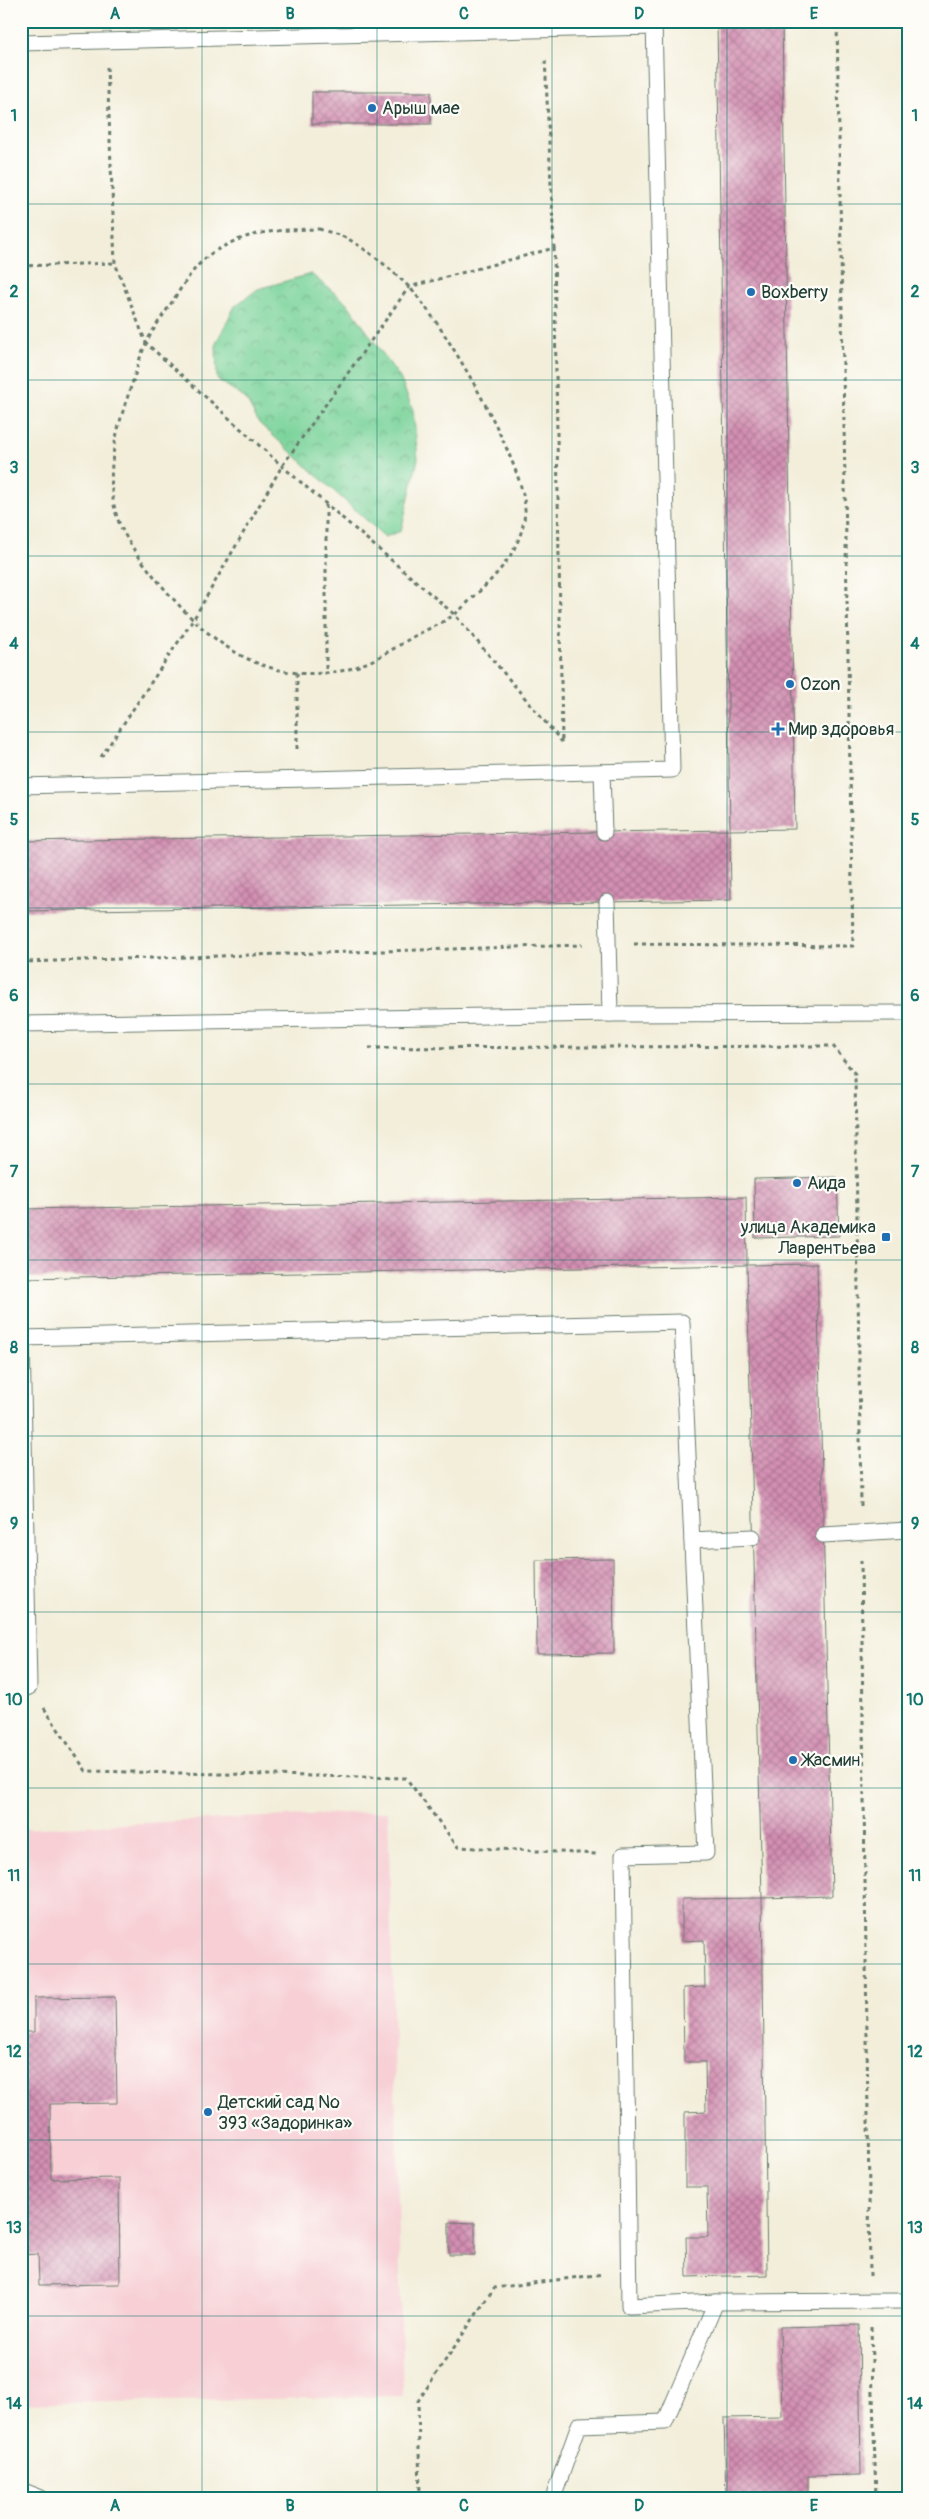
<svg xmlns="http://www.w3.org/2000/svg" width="929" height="2519" font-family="Pangolin,sans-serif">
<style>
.built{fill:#f7cfd5}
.park{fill:url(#park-crowns);stroke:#4c8867}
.building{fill:url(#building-cross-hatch)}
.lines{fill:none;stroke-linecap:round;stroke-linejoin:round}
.lane-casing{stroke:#697b6e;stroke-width:17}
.path{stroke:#697b6e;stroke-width:3;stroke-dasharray:4 4;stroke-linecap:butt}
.lane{stroke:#fff;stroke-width:15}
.grid{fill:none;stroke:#0f766e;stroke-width:1;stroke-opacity:0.55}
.poi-dot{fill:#1f6fb2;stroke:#fdfcf7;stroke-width:2}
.labels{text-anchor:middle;stroke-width:4.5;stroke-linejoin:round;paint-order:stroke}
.poi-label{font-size:18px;fill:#1f3d34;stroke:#fdfcf7;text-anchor:start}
.neatline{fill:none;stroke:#0f766e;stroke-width:2}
.grid-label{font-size:16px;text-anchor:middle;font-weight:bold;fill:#0f766e}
</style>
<defs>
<pattern id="park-crowns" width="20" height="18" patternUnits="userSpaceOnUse" patternTransform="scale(1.25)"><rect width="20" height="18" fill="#79d39a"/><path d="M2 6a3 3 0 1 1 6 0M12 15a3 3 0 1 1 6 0" fill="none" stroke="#63ac7e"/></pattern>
<pattern id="building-cross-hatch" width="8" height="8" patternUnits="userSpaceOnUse" patternTransform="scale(1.25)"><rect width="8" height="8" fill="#d48fb3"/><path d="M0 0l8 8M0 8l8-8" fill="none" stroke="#ab7692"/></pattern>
</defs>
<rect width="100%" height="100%" fill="#fdfcf7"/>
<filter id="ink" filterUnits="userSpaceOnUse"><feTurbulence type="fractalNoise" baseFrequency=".02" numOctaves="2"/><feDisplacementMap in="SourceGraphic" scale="10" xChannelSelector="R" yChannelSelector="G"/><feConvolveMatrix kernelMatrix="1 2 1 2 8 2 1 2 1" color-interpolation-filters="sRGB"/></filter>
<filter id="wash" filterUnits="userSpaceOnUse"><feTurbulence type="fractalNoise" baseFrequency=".0096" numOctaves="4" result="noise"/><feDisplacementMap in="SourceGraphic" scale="20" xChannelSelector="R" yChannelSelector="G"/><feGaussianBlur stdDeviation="1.12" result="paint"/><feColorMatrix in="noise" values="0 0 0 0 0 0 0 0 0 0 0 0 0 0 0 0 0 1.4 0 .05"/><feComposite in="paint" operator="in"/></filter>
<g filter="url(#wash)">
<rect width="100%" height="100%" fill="#f3eeda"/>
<path class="built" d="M388,1811L403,2396L21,2404V1829Z"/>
<path class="park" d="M311,274L347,303L400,378L413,410L418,459L401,531L385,537L259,423L246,399L217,379L216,343L235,306L258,289Z"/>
<g id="blocks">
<g class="building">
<path d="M717,21H782L795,829L730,830Z"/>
<rect x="312" y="92" width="119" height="32"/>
<path d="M730,830L731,900L21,911V841Z"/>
<path d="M837,1177L839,1236L755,1238L754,1179Z"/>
<path d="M746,1197L747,1265L21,1278V1209Z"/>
<path d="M817,1264L832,1896L762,1898L767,2275L687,2277L686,2237H708L707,2187H685V2112L706,2111L705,2062H684L683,1988L705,1987L704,1940L682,1941V1899L762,1898L747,1265Z"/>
<path d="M613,1559L614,1653L537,1654L536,1560Z"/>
<path d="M115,1997L117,2103L50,2104L51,2179L119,2178L120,2284L39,2285L38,2254L21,2255V2032H34V1998Z"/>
<path d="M449,2222L475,2223V2255H449Z"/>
<path d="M859,2325L861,2475L808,2476V2498H726L724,2418L782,2417L780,2327Z"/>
</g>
</g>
</g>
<g filter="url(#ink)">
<use href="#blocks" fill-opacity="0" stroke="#697b6e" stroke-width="1"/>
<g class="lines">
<defs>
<g id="lane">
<path d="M21,43L654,27"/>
<path d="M602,772L604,832"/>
<path d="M21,786L672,770L654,21"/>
<path d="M607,902L610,1014"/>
<path d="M21,1024L610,1014L908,1013"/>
<path d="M823,1535L908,1530"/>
<path d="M692,1540L753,1537"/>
<path d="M21,1690L29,1687L22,1338L682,1322L706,1853L623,1855L629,2306L716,2302"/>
<path d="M21,2490L41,2498"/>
<path d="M553,2498L579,2425L665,2422L716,2302L908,2301"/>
</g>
</defs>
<use href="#lane" class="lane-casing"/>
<g class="path">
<path d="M107,67L115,263L146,343L282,466L455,615L562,742"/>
<path d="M319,229C329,232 341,235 350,240C370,252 391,269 407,285C441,318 527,467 525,511C522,555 491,580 462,608C448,622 428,628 411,638C390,651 365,667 340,671C266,684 214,646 168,593C151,573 125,542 117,517C103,470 118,424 133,381C137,369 140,355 146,344C153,328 165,313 174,299C184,283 196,264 212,253C248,230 278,230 319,229Z"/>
<path d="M554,248L562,743"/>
<path d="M21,266L115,263"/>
<path d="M326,505V672"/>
<path d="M297,673V751"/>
<path d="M101,757L193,620L282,466L409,287L554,248L545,57"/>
<path d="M634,944L853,946L837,21"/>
<path d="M21,962L582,945"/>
<path d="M369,1048L833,1046L855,1074L861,1506"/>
<path d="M861,1560L870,2276"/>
<path d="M44,1708L86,1771L406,1778L458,1847L598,1854"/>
<path d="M871,2327L876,2498"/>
<path d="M420,2498L418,2401L494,2288L603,2274"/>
</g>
<use href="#lane" class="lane"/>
</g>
</g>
<path class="grid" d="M202,21V2498M377,21V2498M552,21V2498M727,21V2498M21,204H908M21,380H908M21,556H908M21,732H908M21,908H908M21,1084H908M21,1260H908M21,1436H908M21,1612H908M21,1788H908M21,1964H908M21,2140H908M21,2316H908"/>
<g class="poi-dot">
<circle cx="372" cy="108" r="5"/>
<circle cx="751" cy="292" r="5"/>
<circle cx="790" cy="684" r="5"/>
<path d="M775.5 721.5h5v5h5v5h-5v5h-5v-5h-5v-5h5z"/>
<circle cx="797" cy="1183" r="5"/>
<rect x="881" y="1232" width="10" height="10" rx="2.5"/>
<circle cx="793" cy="1760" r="5"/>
<circle cx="208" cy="2112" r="5"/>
</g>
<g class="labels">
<g class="poi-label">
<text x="382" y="114">Арыш мае</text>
<text x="761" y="298">Boxberry</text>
<text x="800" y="690">Ozon</text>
<text x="788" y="735">Мир здоровья</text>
<text x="807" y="1189">Аида</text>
<text x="876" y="1233" text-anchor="end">улица Академика<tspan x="876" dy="21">Лаврентьева</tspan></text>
<text x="803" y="1766">Жасмин</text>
<text x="218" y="2108">Детский сад №<tspan x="218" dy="21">393 «Задоринка»</tspan></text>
</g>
</g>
<rect width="929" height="2519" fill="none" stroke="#fdfcf7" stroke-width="55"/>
<rect x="28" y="28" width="874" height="2464" class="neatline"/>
<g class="grid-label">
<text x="115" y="19">A</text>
<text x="290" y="19">B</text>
<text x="464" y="19">C</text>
<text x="639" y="19">D</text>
<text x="814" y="19">E</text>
<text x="14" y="121">1</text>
<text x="915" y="121">1</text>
<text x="14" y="297">2</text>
<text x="915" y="297">2</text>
<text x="14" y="473">3</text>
<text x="915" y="473">3</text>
<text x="14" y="649">4</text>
<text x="915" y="649">4</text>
<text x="14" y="825">5</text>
<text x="915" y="825">5</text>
<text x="14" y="1001">6</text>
<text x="915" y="1001">6</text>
<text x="14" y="1177">7</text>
<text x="915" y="1177">7</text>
<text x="14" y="1353">8</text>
<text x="915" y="1353">8</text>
<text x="14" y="1529">9</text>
<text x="915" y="1529">9</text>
<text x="14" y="1705">10</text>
<text x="915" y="1705">10</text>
<text x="14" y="1881">11</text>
<text x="915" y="1881">11</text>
<text x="14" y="2057">12</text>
<text x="915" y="2057">12</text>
<text x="14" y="2233">13</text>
<text x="915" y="2233">13</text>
<text x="14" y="2409">14</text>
<text x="915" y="2409">14</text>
<text x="115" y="2511">A</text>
<text x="290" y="2511">B</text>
<text x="464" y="2511">C</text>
<text x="639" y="2511">D</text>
<text x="814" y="2511">E</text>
</g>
</svg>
